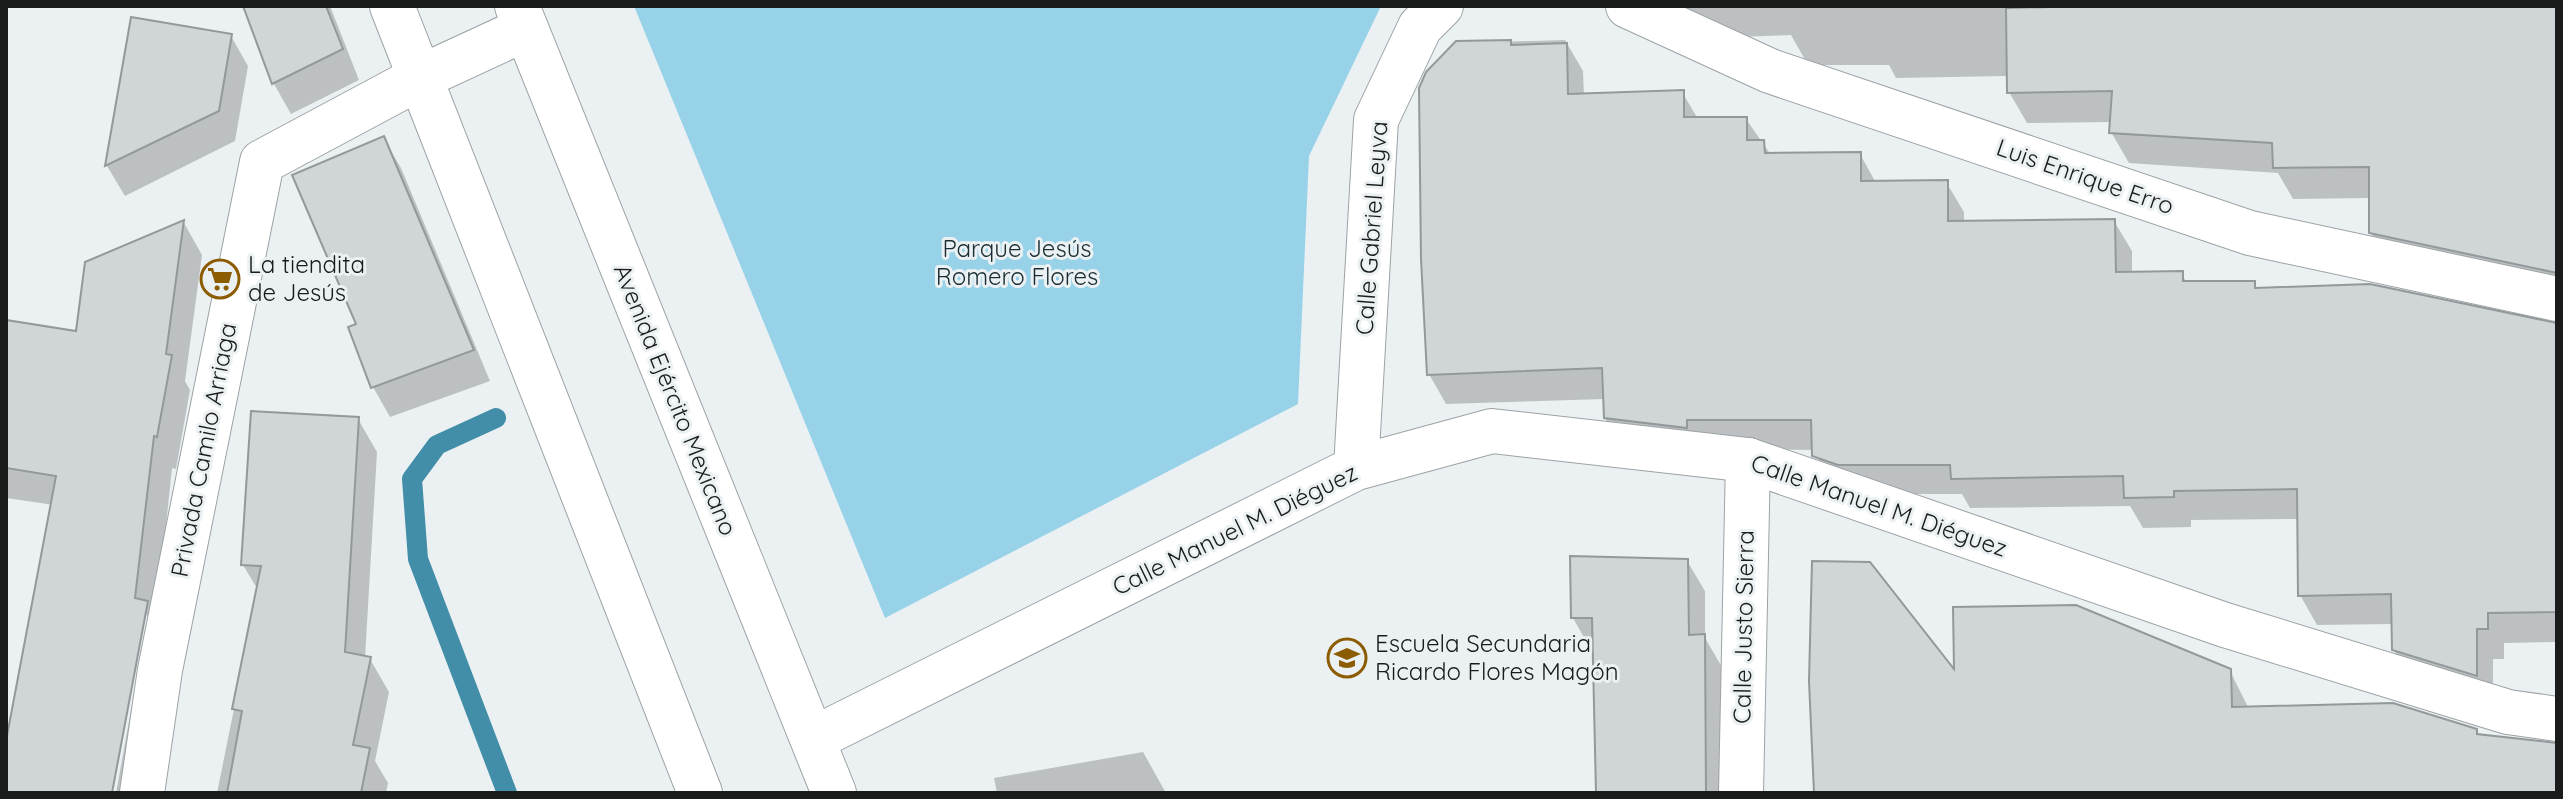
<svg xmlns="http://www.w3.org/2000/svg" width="2563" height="799" font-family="Quicksand,sans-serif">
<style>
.green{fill:#97d2e9}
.shadow{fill:#0003}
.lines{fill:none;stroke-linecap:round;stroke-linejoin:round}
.stream{stroke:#428da7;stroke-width:20}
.building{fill:#d0d5d7;stroke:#93989a;stroke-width:2}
.minor-casing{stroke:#9da2a4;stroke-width:46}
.minor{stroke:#fff;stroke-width:44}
.labels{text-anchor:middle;stroke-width:6;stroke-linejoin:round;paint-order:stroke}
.street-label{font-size:24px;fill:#1a1c1c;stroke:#ebf1f3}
.park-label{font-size:24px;fill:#1a2d34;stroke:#ebf1f3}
.poi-label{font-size:24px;fill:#1a1c1c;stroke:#ebf1f3;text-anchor:start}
</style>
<rect width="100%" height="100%" fill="#ebf1f3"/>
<path class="green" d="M634,6H1381L1309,156L1298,404L885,618Z"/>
<g class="shadow">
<path d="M245,6H330L359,80L291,114L274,84Z"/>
<path d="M1647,6H2557V282L2389,264L2371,233V198L2293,199L2278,173L2129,163L2111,132L2112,122L2027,123L2009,92L2008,76L1896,78L1889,65H1808L1791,35L1736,37Z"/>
<path d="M132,19L231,36L248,66L235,141L125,196L107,166Z"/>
<path d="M1565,40L1583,71L1584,96L1682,92L1698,119H1746L1771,155L1860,154L1876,183L1946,182L1964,212V223L2114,221L2132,251V274L2181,273L2187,283H2254L2258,290L2557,403V642L2504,643V659H2493V705L2412,680L2394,650V624L2317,625L2300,595L2299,519L2191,520V527L2143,528L2130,506L1970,508L1962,494H1857L1831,486L1814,450L1623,448L1605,418V399L1446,404L1429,374L1457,43Z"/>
<path d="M383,138L401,168L490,381L390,417L373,387L359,326Z"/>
<path d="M184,223L202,255L185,381L190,390L176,469L172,468L138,793H116L148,616L144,613L112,793H6V753L54,505L6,498V322L78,333Z"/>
<path d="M358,419L377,452L365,658L370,659L389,692L375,761L388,783L386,793H217L258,590L243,565Z"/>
<path d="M1687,561L1705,591V638L1722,667L1723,793H1596L1595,648H1590L1573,618Z"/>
<path d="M2230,671L2249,709L2475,730L2479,736L2557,745V793H1811L1956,675Z"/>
<path d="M1143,752L1166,793H997L994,778Z"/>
</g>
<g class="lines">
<path class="stream" d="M496,418L437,445L412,479L418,559L507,793"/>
</g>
<g class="building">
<path d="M243,6H326L343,49L272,84Z"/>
<path d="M2094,6H2557V273L2369,233V167L2273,168L2272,143L2109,133L2112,91L2007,93L2006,8Z"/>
<path d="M131,17L232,34L219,111L105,166Z"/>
<path d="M1511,40V45L1567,43L1568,94L1684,90V117H1747V140H1764L1765,153L1861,152V181L1948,180V221L2115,219L2116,272L2183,271V281H2255V288L2370,284L2557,323V612L2488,613V629H2477V676L2392,650L2391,594L2298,596L2297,489L2174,491V497L2124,498L2123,476L1951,479L1950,465H1838L1812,456L1811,420H1687V428L1604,418L1602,368L1427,375L1421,259L1419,88L1426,72L1456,41Z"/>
<path d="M384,136L474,350L371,388L348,327L356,324L292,175Z"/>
<path d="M184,220L166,354L172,355L157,437L154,436L135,598L148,601L112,793H6V741L56,476L6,468V320L76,331L85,262Z"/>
<path d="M251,411L359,417L345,652L371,657L353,745L370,748L361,793H227L242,711L232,709L261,566L241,565Z"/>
<path d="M1570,556L1688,559L1689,635L1705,634L1706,793H1596L1592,618H1571Z"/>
<path d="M1812,561L1870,562L1954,669L1953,607L2076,605L2231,669L2232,707L2393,703L2477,729V734L2557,743V793H1814L1809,681Z"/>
</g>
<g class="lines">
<defs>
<g id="minor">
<path d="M392,6L700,793"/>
<path d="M517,6L834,793"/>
<path d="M1628,6L1770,71L2250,233L2557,299"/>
<path d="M1356,468L1376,120L1420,27L1441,6"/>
<path d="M813,739L1356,468L1492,431L1748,460L2225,625L2508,712L2557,719"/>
<path d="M142,793L160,670L262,162L419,78L525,29"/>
<path d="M1741,793L1748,460"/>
</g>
</defs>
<use href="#minor" class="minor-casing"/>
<use href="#minor" class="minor"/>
</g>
<defs>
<symbol id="supermarket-ring" viewBox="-11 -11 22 22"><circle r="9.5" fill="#ebf1f3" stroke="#8c5c03" stroke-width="1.5"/><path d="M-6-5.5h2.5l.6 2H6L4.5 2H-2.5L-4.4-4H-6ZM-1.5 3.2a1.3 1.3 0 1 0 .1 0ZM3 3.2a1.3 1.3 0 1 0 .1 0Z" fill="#8c5c03"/></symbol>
<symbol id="school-ring" viewBox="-11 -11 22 22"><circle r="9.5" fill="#ebf1f3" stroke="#8c5c03" stroke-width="1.5"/><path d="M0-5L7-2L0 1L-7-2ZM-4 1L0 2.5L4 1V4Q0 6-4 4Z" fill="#8c5c03"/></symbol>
</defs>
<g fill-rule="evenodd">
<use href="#supermarket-ring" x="198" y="257" width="44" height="44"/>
<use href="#school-ring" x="1325" y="636" width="44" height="44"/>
</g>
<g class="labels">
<g class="street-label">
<text transform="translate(2085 177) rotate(19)" y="8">Luis Enrique Erro</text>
<text transform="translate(1372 228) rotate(-86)" y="8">Calle Gabriel Leyva</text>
<text transform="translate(675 400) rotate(68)" y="8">Avenida Ejército Mexicano</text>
<text transform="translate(204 450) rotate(-79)" y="8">Privada Camilo Arriaga</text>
<text transform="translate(1879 506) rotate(19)" y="8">Calle Manuel M. Diéguez</text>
<text transform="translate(1235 530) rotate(-26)" y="8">Calle Manuel M. Diéguez</text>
<text transform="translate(1744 627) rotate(-89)" y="8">Calle Justo Sierra</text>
</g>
<g class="park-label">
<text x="1017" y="257">Parque Jesús<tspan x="1017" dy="28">Romero Flores</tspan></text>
</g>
<g class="poi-label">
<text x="248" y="273">La tiendita<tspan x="248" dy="28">de Jesús</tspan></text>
<text x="1375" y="652">Escuela Secundaria<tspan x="1375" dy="28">Ricardo Flores Magón</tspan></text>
</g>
</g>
<rect width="2563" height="799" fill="none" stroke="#1a1c1c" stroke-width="16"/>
</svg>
